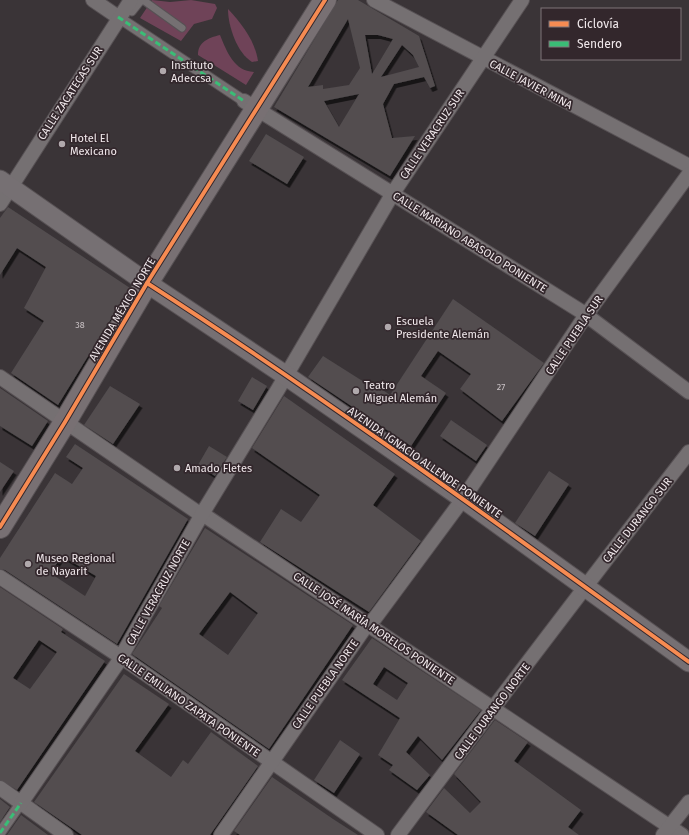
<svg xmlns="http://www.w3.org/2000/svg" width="689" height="835" font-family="'Fira Sans',sans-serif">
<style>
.green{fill:#6f4358}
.building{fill:#524d4f;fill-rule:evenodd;filter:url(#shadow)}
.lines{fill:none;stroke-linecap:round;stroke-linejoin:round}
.service-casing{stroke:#575154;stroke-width:9}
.pedestrian-casing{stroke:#575154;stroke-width:12}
.minor-casing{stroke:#575154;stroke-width:16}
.secondary-casing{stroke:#575154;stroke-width:21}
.primary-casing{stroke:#575154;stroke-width:24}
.service{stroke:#757072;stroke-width:7}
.pedestrian{stroke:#757072;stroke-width:10}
.minor{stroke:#757072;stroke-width:14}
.secondary{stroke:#767073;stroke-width:19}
.primary{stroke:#787073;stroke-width:22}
.quiet{stroke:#3abd76;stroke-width:3;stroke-dasharray:6 3;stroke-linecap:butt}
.cycleway-casing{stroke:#33272c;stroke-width:6}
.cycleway{stroke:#f68b52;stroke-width:4}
.poi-dot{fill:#b0a9ac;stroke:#33272c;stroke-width:1.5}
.labels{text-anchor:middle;stroke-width:3.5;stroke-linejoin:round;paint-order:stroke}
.number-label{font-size:9px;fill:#c8c1c4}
.poi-label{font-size:11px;fill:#f0e8eb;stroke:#33272c;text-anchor:start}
.street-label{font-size:11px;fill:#f0e8eb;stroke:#33272c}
</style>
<defs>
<filter id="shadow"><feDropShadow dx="2.5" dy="4" stdDeviation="0" flood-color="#0009"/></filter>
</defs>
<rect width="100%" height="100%" fill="#3a3437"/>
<g class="green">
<path d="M152,0L170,2L191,0L215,4L217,8L212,19L194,24L181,41L140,18Z"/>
<path d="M228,9C242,24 255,41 258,61L252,62C237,53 228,26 228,9Z"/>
<path d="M220,35C227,52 234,71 254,72L246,85L198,55C198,42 208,38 220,35Z"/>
</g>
<g class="building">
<path d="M338,0H358L419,36L435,86L430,88L424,77L394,84L383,104L392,138L415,136L390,176L274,107ZM348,19L360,68L349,85L323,89V85L308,87ZM365,35H378L393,39L372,74ZM402,45L413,55L419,67L381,77ZM359,94L339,127L324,101Z"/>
<path d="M266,134L304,157L287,184L249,161Z"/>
<path d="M8,207L130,288L58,405L11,373L44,321L24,308L46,267L17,248L0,275V218Z"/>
<path d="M453,299L544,363L502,421L460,389L471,374L438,351L421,376L446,393L411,446L308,377L323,356L372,387L374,384L390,395Z"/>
<path d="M252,377L267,386L253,410L238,401Z"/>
<path d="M110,386L140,404L113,444L84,425Z"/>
<path d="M0,388L48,421L32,446L0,426Z"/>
<path d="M284,396L395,474L373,505L421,541L369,612L260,542L281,509L301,522L320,495L252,448Z"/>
<path d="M451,420L487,445L476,461L440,436Z"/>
<path d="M75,444L188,519L117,644L5,570L0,569V558L55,473L72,484L83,468L66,457ZM62,556L96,576L85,596L50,573Z"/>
<path d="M209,446L227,457L215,476L198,465Z"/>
<path d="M0,462L14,471L0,492Z"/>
<path d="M549,471L569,484L535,536L515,523Z"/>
<path d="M205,528L353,625L269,749L132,654L162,608L159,606ZM230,592L258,613L228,655L199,634Z"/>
<path d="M0,587L63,629L61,632L105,661L17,790L0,780ZM39,640L57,652L30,689L13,678Z"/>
<path d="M372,638L481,710L442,760L418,736L406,752L430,775L417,790L389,770L393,765L378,755L400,718L342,680ZM384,667L408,683L397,700L373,684Z"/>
<path d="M124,674L169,704L135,751L171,777L183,760L188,764L211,732L258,766L210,835H82L34,802Z"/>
<path d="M495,720L528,742L514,761L581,810L568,827L579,835H458L426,812L444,788L470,813L481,802L454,774Z"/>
<path d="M340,740L360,754L334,793L314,780Z"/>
<path d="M272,777L333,819L358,835H240L234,831Z"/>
<path d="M0,799L10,807L0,822Z"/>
<path d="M21,815L48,835H7Z"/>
</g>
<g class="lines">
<defs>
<path id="service" d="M125,9L132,12L140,2L143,0L182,28"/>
<g id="pedestrian">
<path d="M118,17L244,101"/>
<path d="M0,833L21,803"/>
</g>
<g id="minor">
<path d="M93,0L118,17"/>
<path d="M374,0L689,166"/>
<path d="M244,101L582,312L689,392"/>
<path d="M0,204L131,0"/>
<path d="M0,377L197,512L207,517L682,835"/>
<path d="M0,577L121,657L377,835"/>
<path d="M0,788L66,835"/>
<path d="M21,803L117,664L205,509L277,391L393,193L522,0"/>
<path d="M221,835L364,629L375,618L463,499L586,315L689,174"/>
<path d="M398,835C494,706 591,579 689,452"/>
<path d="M663,835L689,802"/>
</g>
<path id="secondary" d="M0,180L147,283L285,375L458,495L689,662"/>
<path id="primary" d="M0,527L65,422L147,283L325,0"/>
</defs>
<use href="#service" class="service-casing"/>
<use href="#pedestrian" class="pedestrian-casing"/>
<use href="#minor" class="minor-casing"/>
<use href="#secondary" class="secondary-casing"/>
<use href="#primary" class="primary-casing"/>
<use href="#service" class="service"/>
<use href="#pedestrian" class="pedestrian"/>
<use href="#minor" class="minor"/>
<use href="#secondary" class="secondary"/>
<use href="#primary" class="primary"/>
<g class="quiet">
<path d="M118,17L244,101"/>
<path d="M0,833L21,803"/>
</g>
<defs>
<g id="cycleway">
<path d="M147,283C332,402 510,533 689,662"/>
<path d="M0,527L65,422L147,283L325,0"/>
</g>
</defs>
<use href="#cycleway" class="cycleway-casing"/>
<use href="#cycleway" class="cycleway"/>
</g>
<g class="poi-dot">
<circle cx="163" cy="71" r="4"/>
<circle cx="62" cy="144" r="4"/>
<circle cx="388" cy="327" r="4"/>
<circle cx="356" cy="391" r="4"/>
<circle cx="177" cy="468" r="4"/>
<circle cx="28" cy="564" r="4"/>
</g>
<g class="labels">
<g class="number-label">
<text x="80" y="328">38</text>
<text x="501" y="390">27</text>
</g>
<g class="poi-label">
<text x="171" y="69">Instituto<tspan x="171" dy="13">Adeccsa</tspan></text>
<text x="70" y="142">Hotel El<tspan x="70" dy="13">Mexicano</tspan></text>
<text x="396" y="325">Escuela<tspan x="396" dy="13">Presidente Alemán</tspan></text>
<text x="364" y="389">Teatro<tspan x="364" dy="13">Miguel Alemán</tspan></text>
<text x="185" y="472">Amado Fletes</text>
<text x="36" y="562">Museo Regional<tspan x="36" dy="13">de Nayarit</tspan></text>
</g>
<g class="street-label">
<text transform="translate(531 84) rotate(28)" y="4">CALLE JAVIER MINA</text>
<text transform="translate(70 93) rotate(-57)" y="4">CALLE ZACATECAS SUR</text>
<text transform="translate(432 134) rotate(-56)" y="4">CALLE VERACRUZ SUR</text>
<text transform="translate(470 242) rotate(32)" y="4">CALLE MARIANO ABASOLO PONIENTE</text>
<text transform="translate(122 309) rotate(-59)" y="4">AVENIDA MÉXICO NORTE</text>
<text transform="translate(574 335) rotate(-56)" y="4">CALLE PUEBLA SUR</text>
<text transform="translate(425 462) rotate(35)" y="4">AVENIDA IGNACIO ALLENDE PONIENTE</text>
<text transform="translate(637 520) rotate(-52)" y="4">CALLE DURANGO SUR</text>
<text transform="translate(158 592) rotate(-61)" y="4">CALLE VERACRUZ NORTE</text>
<text transform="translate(374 628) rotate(34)" y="4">CALLE JOSÉ MARÍA MORELOS PONIENTE</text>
<text transform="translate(325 684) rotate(-55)" y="4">CALLE PUEBLA NORTE</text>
<text transform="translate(189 705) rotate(35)" y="4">CALLE EMILIANO ZAPATA PONIENTE</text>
<text transform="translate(492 711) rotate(-53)" y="4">CALLE DURANGO NORTE</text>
</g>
</g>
<rect x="541" y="8" width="140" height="52" fill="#33272c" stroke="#7f7478"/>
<rect x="549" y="21" width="20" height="6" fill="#f68b52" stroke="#7f7478"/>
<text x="577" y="28" font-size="12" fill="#f0e8eb">Ciclovía</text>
<rect x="549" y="41" width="20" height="6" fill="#3abd76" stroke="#7f7478"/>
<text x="577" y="48" font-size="12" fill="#f0e8eb">Sendero</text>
</svg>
